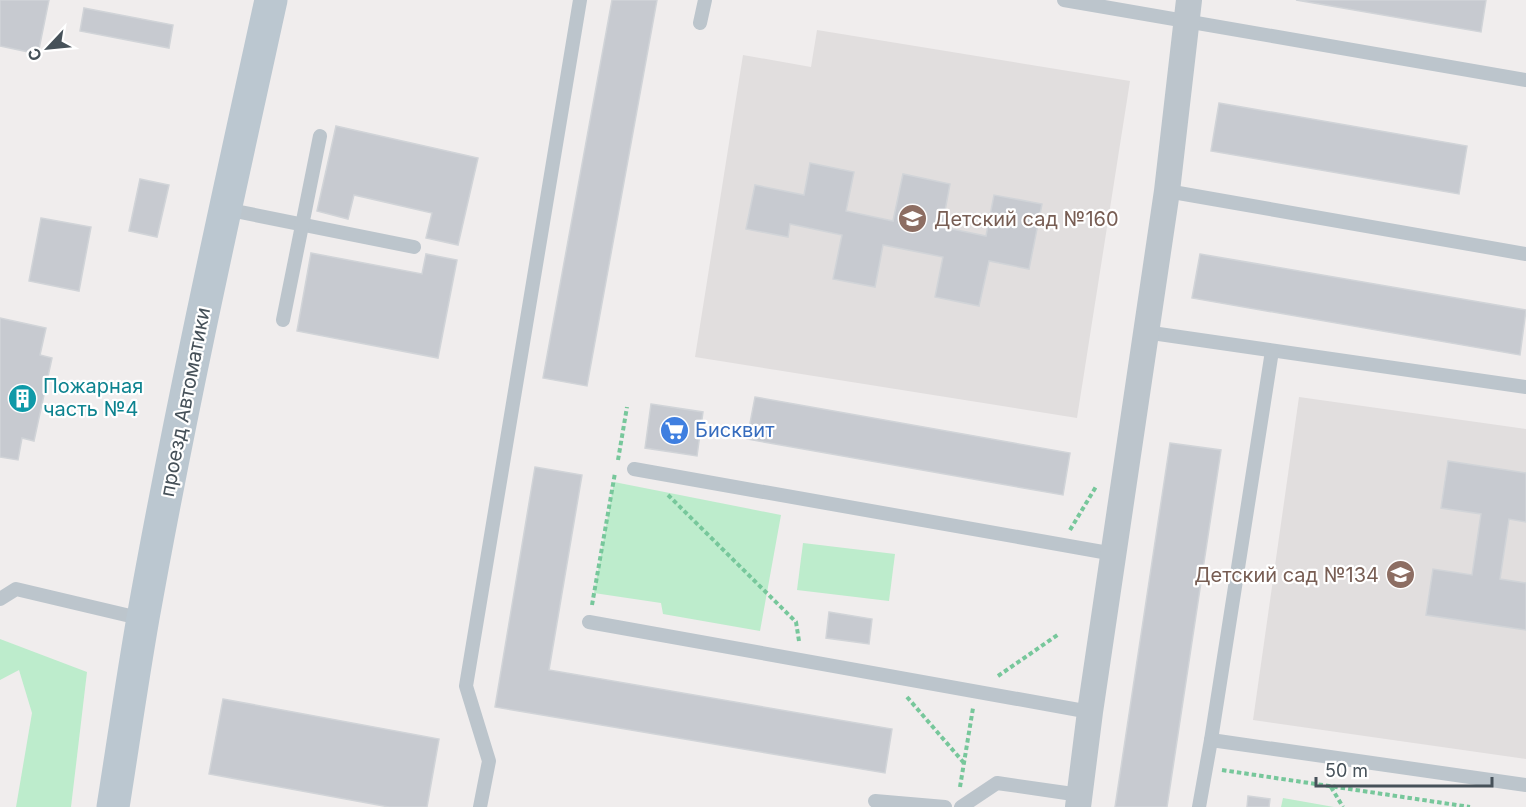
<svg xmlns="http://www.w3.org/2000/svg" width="1526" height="807" font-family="Inter,sans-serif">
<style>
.education{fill:#e1dede}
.green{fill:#bdeccc}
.building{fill:#c7cad0;stroke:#d1d4d8;stroke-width:1.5}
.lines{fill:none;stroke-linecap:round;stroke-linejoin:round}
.path{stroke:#77c79b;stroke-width:4;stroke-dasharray:4.5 3;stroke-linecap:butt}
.service{stroke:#bcc5cc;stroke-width:14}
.minor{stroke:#bcc5cc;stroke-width:26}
.secondary{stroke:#bbc7d0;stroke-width:33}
.labels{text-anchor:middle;stroke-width:4.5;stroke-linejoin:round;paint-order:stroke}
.education-label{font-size:20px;fill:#785e54;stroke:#fff;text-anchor:start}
.culture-label{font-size:20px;fill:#0d838f;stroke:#fff;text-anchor:start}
.street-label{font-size:20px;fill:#465159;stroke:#fff}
.shop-label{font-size:20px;fill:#366cbe;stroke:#fff;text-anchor:start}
</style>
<rect width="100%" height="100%" fill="#f0eded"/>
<g class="education">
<path d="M817,30L1130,81L1077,418L695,357L743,55L811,67Z"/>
<path d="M1299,397L1526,429V759L1253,720Z"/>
</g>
<g class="green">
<path d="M614,482L781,515L760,631L663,614L661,603L594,593Z"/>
<path d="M803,543L895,554L889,601L797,590Z"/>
<path d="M0,639L87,672L71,807H16L32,713L19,670L0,680Z"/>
<path d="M1283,798L1334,807H1281Z"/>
</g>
<g class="building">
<path d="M0,0H49L38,54L0,46Z"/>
<path d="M612,0H657L587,386L543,378Z"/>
<path d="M1296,0H1486L1481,32Z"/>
<path d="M84,8L173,25L169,48L80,31Z"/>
<path d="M1219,103L1467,146L1459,194L1211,151Z"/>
<path d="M336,126L478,158L458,245L426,238L432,213L354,195L348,219L317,211Z"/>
<path d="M810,163L854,172L846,211L893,221L903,174L950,184L942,227L986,236L994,195L1042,204L1029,269L989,261L979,306L935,297L943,257L883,245L875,287L833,279L842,235L790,224L788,237L746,229L755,185L804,195Z"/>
<path d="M140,179L169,185L157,237L129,231Z"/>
<path d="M41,218L91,227L79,291L29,281Z"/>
<path d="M311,253L422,274L426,254L457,260L438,358L297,331Z"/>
<path d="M1200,254L1526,310L1520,355L1192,298Z"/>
<path d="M0,318L46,328L40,355L52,358L34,441L22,438L18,460L0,457Z"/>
<path d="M755,397L1070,453L1063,495L747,439Z"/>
<path d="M651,404L703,412L697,456L645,448Z"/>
<path d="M1170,443L1221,450L1167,807H1115Z"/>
<path d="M1448,461L1526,473V522L1509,519L1500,579L1526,583V630L1426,615L1433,569L1472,575L1481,514L1441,508Z"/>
<path d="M535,467L582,475L549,670L892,729L885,773L495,707Z"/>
<path d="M829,612L872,619L869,644L826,638Z"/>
<path d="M223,699L439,739L427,807H389L209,774Z"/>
<path d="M1248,796L1270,799L1269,807H1247Z"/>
</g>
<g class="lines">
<g class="path">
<path d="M618,460L627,407"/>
<path d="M668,495L796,622L799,641"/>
<path d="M1070,530L1097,485"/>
<path d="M592,605L615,473"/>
<path d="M998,676L1059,634"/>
<path d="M907,697L964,763"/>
<path d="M1222,770L1470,807"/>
<path d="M960,787L973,708"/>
<path d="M1331,787L1343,807"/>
</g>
<g class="service">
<path d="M1064,0L1526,80"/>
<path d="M700,23L705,0"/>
<path d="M1167,191L1526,254"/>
<path d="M225,209L414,247"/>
<path d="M283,320L320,136"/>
<path d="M1145,332L1526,387"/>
<path d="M634,469L1114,554"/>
<path d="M0,599L16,589L143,619"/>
<path d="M589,622L1090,712"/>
<path d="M1211,740L1272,351"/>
<path d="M875,801L945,807"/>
<path d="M480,807L489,761L466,686L580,0"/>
<path d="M961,807L997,783L1080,795"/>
<path d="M1199,807L1211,740L1526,785"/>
</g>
<path class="minor" d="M1078,807L1090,712L1167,191L1189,0"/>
<path class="secondary" d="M113,807C123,744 132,681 143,618C180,411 226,205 271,0"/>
</g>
<defs>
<symbol id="school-disc" viewBox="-11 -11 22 22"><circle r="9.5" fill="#8d6e63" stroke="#fff"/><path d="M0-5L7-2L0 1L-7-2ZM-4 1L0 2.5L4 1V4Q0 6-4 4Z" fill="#fff"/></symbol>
<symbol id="building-disc" viewBox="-11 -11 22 22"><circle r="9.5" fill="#0f9aa8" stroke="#fff"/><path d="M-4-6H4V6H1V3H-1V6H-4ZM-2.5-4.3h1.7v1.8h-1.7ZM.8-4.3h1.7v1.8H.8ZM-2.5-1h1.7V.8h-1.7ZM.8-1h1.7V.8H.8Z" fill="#fff"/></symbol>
<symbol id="supermarket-disc" viewBox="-11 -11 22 22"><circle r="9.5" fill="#3f7fe0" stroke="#fff"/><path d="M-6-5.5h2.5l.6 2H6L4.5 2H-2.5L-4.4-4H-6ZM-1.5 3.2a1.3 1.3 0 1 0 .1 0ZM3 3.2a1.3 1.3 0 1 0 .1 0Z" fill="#fff"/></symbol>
</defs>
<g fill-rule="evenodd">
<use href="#school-disc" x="896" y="202" width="33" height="33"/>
<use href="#building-disc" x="6" y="382" width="33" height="33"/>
<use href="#supermarket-disc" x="658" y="414" width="33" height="33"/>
<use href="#school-disc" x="1384" y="558" width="33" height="33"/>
</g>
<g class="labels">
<g class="education-label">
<text x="934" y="226">Детский сад №160</text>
<text x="1379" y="582" text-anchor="end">Детский сад №134</text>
</g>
<g class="culture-label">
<text x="43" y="393">Пожарная<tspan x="43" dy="23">часть №4</tspan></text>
</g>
<g class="street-label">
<text transform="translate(185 402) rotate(-79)" y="7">проезд Автоматики</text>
</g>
<g class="shop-label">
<text x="695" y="437">Бисквит</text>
</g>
</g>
<g transform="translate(48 48) rotate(244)" stroke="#ffffff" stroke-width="4.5" paint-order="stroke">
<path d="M0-4.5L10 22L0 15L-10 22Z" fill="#465159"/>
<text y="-9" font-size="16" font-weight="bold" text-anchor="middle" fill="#465159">С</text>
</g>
<path d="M1316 777v9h176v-9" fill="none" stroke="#465159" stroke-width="3"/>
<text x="1325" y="777" font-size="18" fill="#465159" stroke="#ffffff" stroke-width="4.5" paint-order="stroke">50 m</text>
</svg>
